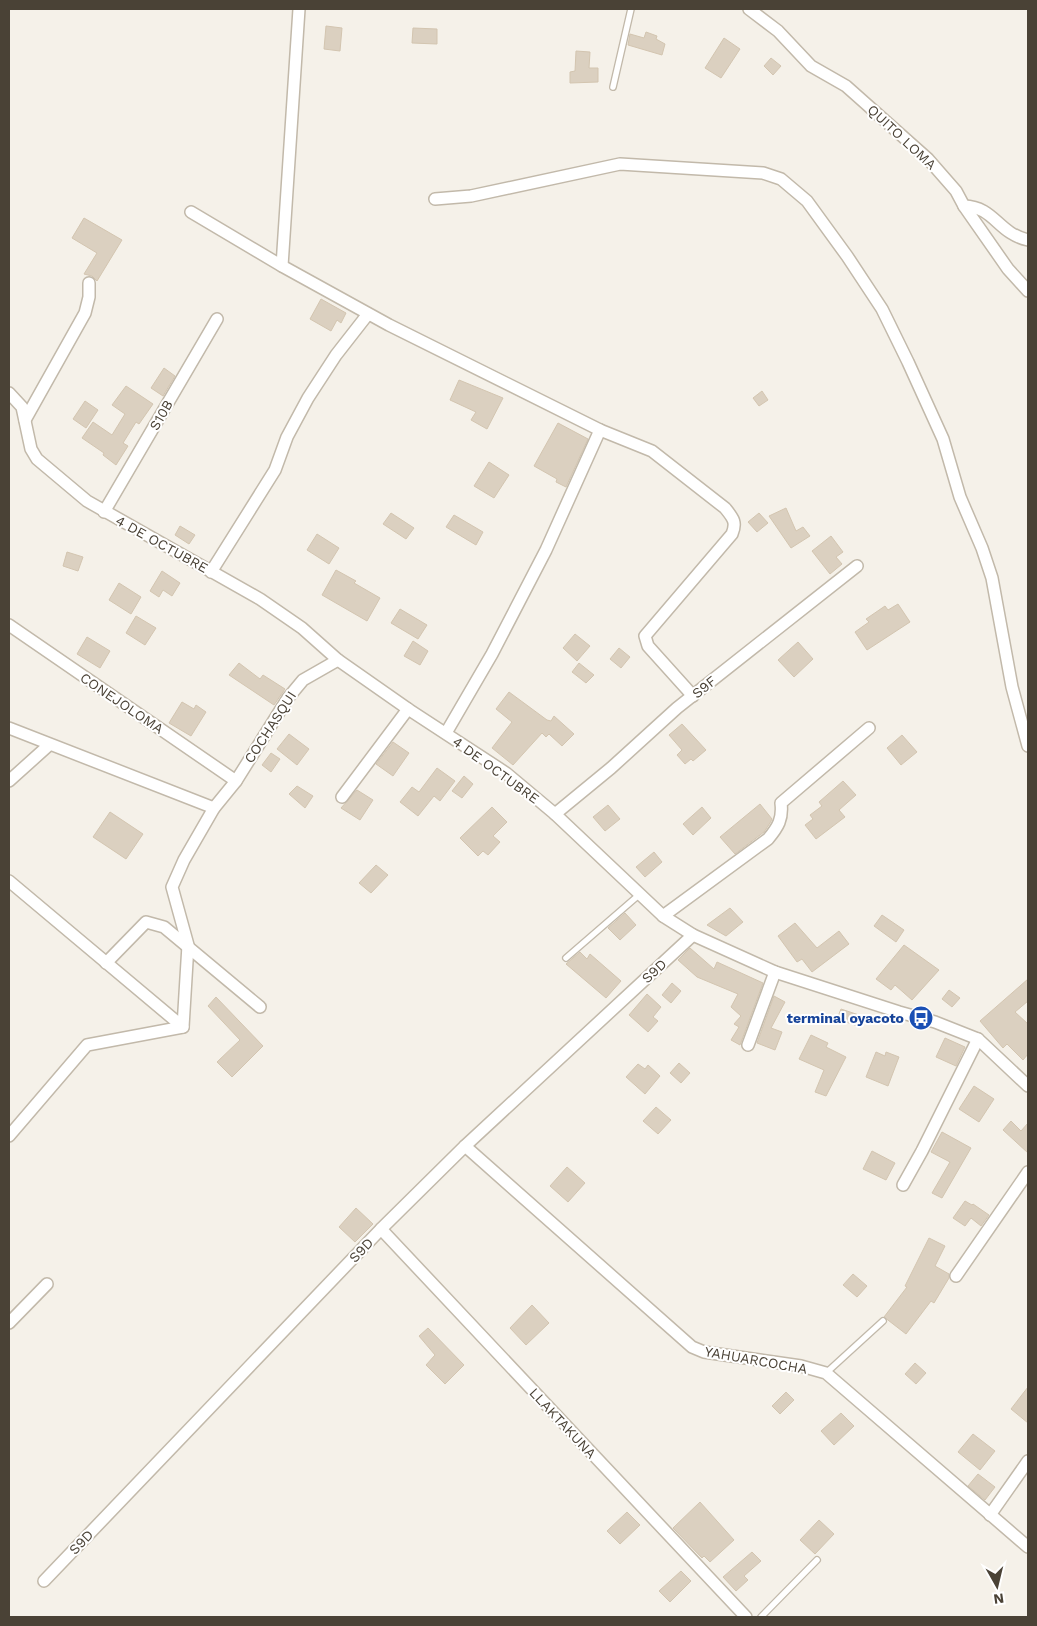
<svg xmlns="http://www.w3.org/2000/svg" width="1037" height="1626" font-family="'Work Sans',sans-serif">
<style>
.building{fill:#dbd0c0;stroke:#d3c5b0}
.lines{fill:none;stroke-linecap:round;stroke-linejoin:round}
.service-casing{stroke:#c2b9aa;stroke-width:8}
.minor-casing{stroke:#c2b9aa;stroke-width:14}
.service{stroke:#fff;stroke-width:5.5}
.minor{stroke:#fff;stroke-width:11}
.labels{text-anchor:middle;stroke-width:4;stroke-linejoin:round;paint-order:stroke}
.street-label{font-size:14px;fill:#4a4236;stroke:#fff}
.transit-label{font-size:14px;font-weight:bold;fill:#164399;stroke:#fff;text-anchor:end}
</style>
<rect width="100%" height="100%" fill="#f5f1e9"/>
<g class="building">
<path d="M326,26L342,28L340,51L324,49Z"/>
<path d="M413,28L437,29V44L412,43Z"/>
<path d="M646,32L657,36L656,39L665,44L662,55L628,45L630,34L644,38Z"/>
<path d="M724,38L740,49L721,78L705,68Z"/>
<path d="M576,51L590,52L589,68H598V82L570,83V72L575,71Z"/>
<path d="M771,58L781,66L773,75L764,66Z"/>
<path d="M84,218L122,240L97,281L92,276L84,274L97,253L72,238Z"/>
<path d="M321,299L346,313L341,323L337,320L331,331L310,319Z"/>
<path d="M164,368L175,376L163,396L151,388Z"/>
<path d="M459,380L503,398L487,429L471,420L476,412L450,400Z"/>
<path d="M126,386L153,404L139,424L136,422L123,443L128,446L116,465L103,455L104,453L82,438L93,422L112,435L125,414L112,405Z"/>
<path d="M762,391L768,400L759,406L753,398Z"/>
<path d="M85,401L98,410L86,428L73,419Z"/>
<path d="M558,423L588,439L566,487L556,482L557,479L534,466Z"/>
<path d="M489,462L509,475L494,498L474,486Z"/>
<path d="M786,508L796,531L803,527L810,536L791,548L769,516Z"/>
<path d="M391,513L414,528L406,539L383,524Z"/>
<path d="M759,513L768,523L757,532L748,522Z"/>
<path d="M454,515L483,532L476,545L446,527Z"/>
<path d="M180,526L195,535L189,544L175,535Z"/>
<path d="M317,534L339,548L329,564L307,550Z"/>
<path d="M831,536L843,552L836,557L842,564L830,574L812,551Z"/>
<path d="M67,552L83,557L78,571L63,566Z"/>
<path d="M336,570L356,581L354,583L380,598L367,621L322,595Z"/>
<path d="M162,571L180,583L172,596L163,590L159,597L150,591Z"/>
<path d="M119,583L141,597L131,614L109,600Z"/>
<path d="M898,604L910,622L867,650L855,632L869,622L866,619L885,606L888,610Z"/>
<path d="M400,609L427,625L418,639L391,623Z"/>
<path d="M136,616L156,628L145,645L126,633Z"/>
<path d="M575,634L590,646L577,661L563,648Z"/>
<path d="M87,637L110,651L100,668L77,654Z"/>
<path d="M413,641L428,651L420,665L404,656Z"/>
<path d="M798,642L813,659L794,677L778,660Z"/>
<path d="M619,648L630,657L621,668L610,659Z"/>
<path d="M239,663L260,679L263,675L285,689L274,705L229,675Z"/>
<path d="M579,663L594,675L586,683L572,672Z"/>
<path d="M509,692L547,720L551,721L554,716L574,734L562,746L549,734L546,737L542,733L513,765L492,748L512,722L496,709Z"/>
<path d="M182,702L194,709L196,705L206,712L191,736L169,723Z"/>
<path d="M682,724L706,750L693,761L691,759L685,764L677,755L682,750L669,735Z"/>
<path d="M289,734L309,749L297,765L277,749Z"/>
<path d="M902,735L917,752L901,765L887,748Z"/>
<path d="M393,742L409,753L393,776L376,764Z"/>
<path d="M271,753L280,759L271,772L262,765Z"/>
<path d="M437,768L455,781L440,801L434,796L418,816L400,802L412,787L419,792Z"/>
<path d="M464,776L473,784L462,798L452,791Z"/>
<path d="M843,781L856,795L839,810L845,817L816,839L805,825L813,819L810,815L822,806L819,802Z"/>
<path d="M297,786L313,796L305,808L289,794Z"/>
<path d="M357,790L373,800L360,820L341,808Z"/>
<path d="M760,804L772,819L770,823L764,832L735,854L720,837Z"/>
<path d="M608,805L620,819L605,831L593,817Z"/>
<path d="M492,807L507,822L493,836L500,842L488,855L483,851L478,856L460,838Z"/>
<path d="M702,807L711,818L693,835L683,824Z"/>
<path d="M110,812L143,834L126,859L93,837Z"/>
<path d="M654,852L662,862L645,877L636,867Z"/>
<path d="M376,865L388,875L371,893L359,883Z"/>
<path d="M730,908L743,922L726,936L707,925Z"/>
<path d="M625,913L636,925L620,940L608,928Z"/>
<path d="M882,915L904,930L896,942L874,926Z"/>
<path d="M795,923L817,948L839,931L849,944L812,972L802,959L797,962L778,936Z"/>
<path d="M904,945L939,970L912,1000L895,985L891,990L876,979Z"/>
<path d="M690,948L714,969L717,962L763,983L740,1045L731,1040L739,1027L734,1024L741,1016L731,1007L738,994L697,977L678,960Z"/>
<path d="M580,952L587,959L590,954L621,981L606,998L566,964Z"/>
<path d="M1028,979V1001L1015,1012L1028,1024V1054L1023,1060L1007,1044L1003,1048L980,1021Z"/>
<path d="M672,983L681,991L671,1003L662,995Z"/>
<path d="M949,990L960,998L952,1007L942,999Z"/>
<path d="M647,994L661,1007L653,1017L658,1021L648,1032L629,1015Z"/>
<path d="M774,996L785,1002L771,1028L782,1032L775,1050L757,1043Z"/>
<path d="M216,997L263,1046L232,1077L217,1062L240,1040L208,1006Z"/>
<path d="M841,1009L865,1017L861,1027L837,1019Z"/>
<path d="M811,1035L828,1043L826,1047L846,1057L826,1096L815,1092L824,1070L799,1059Z"/>
<path d="M945,1038L965,1047L956,1066L936,1057Z"/>
<path d="M876,1052L885,1056L886,1052L899,1057L888,1086L866,1077Z"/>
<path d="M679,1063L690,1073L681,1083L670,1073Z"/>
<path d="M638,1064L645,1069L648,1065L660,1076L645,1094L626,1077Z"/>
<path d="M974,1086L994,1099L979,1122L959,1109Z"/>
<path d="M656,1107L671,1120L658,1134L643,1121Z"/>
<path d="M1011,1121L1021,1131L1028,1123V1153L1003,1130Z"/>
<path d="M942,1132L971,1148L942,1198L932,1193L950,1162L931,1152Z"/>
<path d="M872,1151L895,1163L886,1180L863,1169Z"/>
<path d="M567,1167L585,1183L568,1202L550,1186Z"/>
<path d="M965,1201L972,1205L973,1204L989,1215L981,1226L971,1218L965,1226L953,1218Z"/>
<path d="M356,1208L373,1224L355,1242L339,1227Z"/>
<path d="M929,1238L945,1246L935,1266L949,1274V1278L934,1303L931,1301L906,1334L884,1317L907,1287L905,1286Z"/>
<path d="M853,1274L867,1286L857,1297L843,1285Z"/>
<path d="M532,1305L549,1323L526,1345L510,1328Z"/>
<path d="M428,1328L464,1365L445,1384L426,1365L435,1355L419,1336Z"/>
<path d="M915,1363L926,1373L916,1384L905,1374Z"/>
<path d="M1028,1387V1423L1011,1409Z"/>
<path d="M786,1392L794,1400L780,1414L772,1406Z"/>
<path d="M841,1413L854,1426L834,1445L821,1431Z"/>
<path d="M973,1434L995,1451L980,1470L958,1452Z"/>
<path d="M978,1474L995,1487L985,1500L968,1486Z"/>
<path d="M700,1502L734,1540L710,1562L704,1556L702,1558L673,1528Z"/>
<path d="M627,1512L640,1525L620,1544L607,1531Z"/>
<path d="M819,1520L834,1534L815,1554L800,1540Z"/>
<path d="M752,1552L761,1561L744,1576L748,1580L736,1591L723,1577Z"/>
<path d="M681,1571L691,1581L670,1602L659,1591Z"/>
</g>
<g class="lines">
<defs>
<g id="service">
<path d="M613,87L631,9"/>
<path d="M566,958L640,894"/>
<path d="M826,1373L883,1321"/>
<path d="M761,1617L817,1560"/>
</g>
<g id="minor">
<path d="M749,9L778,31L811,66L846,86L928,159L956,191L964,206L1008,269L1028,291"/>
<path d="M435,199L471,196L620,164L763,173L781,179L807,201L847,256L882,309L908,362L943,439L960,497L982,548L992,578L1012,687L1028,746"/>
<path d="M964,206C995,207 997,233 1028,240"/>
<path d="M191,212L282,266L389,325L600,430L652,451L725,508C733,518 737,522 732,534L645,636L648,646L693,696"/>
<path d="M282,266L299,9"/>
<path d="M9,393L22,407L31,449L37,459L87,501L260,599L302,628L338,660L408,709L506,773L555,814L663,916L693,935L775,972L899,1012L935,1022L978,1039L1028,1086"/>
<path d="M25,420L85,313L89,297V283"/>
<path d="M104,512L217,319"/>
<path d="M211,572L275,470L287,437L308,398L336,355L368,314"/>
<path d="M9,625L236,781"/>
<path d="M9,728L214,808"/>
<path d="M446,733L492,654L546,550L600,430"/>
<path d="M9,781L49,745"/>
<path d="M342,797L408,709"/>
<path d="M555,814L611,768L677,708L857,566"/>
<path d="M9,881L183,1027"/>
<path d="M663,916L768,839C778,827 783,819 781,803L869,728"/>
<path d="M106,963L146,922L164,927L260,1007"/>
<path d="M748,1045L775,972"/>
<path d="M9,1136L87,1045L183,1027L188,945L172,887L184,860L214,808L236,781L288,698L303,680L338,660"/>
<path d="M465,1146L692,1347L704,1352L801,1366L826,1373L1028,1547"/>
<path d="M903,1185L922,1151L978,1039"/>
<path d="M381,1229L746,1617"/>
<path d="M956,1276L1028,1172"/>
<path d="M9,1323L47,1284"/>
<path d="M990,1515L1028,1461"/>
<path d="M44,1581L381,1229L465,1146L693,935"/>
</g>
</defs>
<use href="#service" class="service-casing"/>
<use href="#minor" class="minor-casing"/>
<use href="#service" class="service"/>
<use href="#minor" class="minor"/>
</g>
<defs>
<symbol id="bus-disc" viewBox="-11 -11 22 22"><circle r="9.5" fill="#1a4fb4" stroke="#fff"/><path d="M-5-6H5V4H4V6H2V4H-2V6H-4V4H-5ZM-3.5-4V0h7V-4ZM-3.5 1.2v1.5H-2V1.2ZM2 1.2v1.5H3.5V1.2Z" fill="#fff"/></symbol>
</defs>
<g fill-rule="evenodd">
<use href="#bus-disc" x="907" y="1004" width="28" height="28"/>
</g>
<g class="labels">
<g class="street-label">
<text transform="translate(902 137) rotate(43)" y="5">QUITO LOMA</text>
<text transform="translate(161 415) rotate(-60)" y="5">S10B</text>
<text transform="translate(162 544) rotate(29)" y="5">4 DE OCTUBRE</text>
<text transform="translate(704 687) rotate(-39)" y="5">S9F</text>
<text transform="translate(122 703) rotate(34)" y="5">CONEJOLOMA</text>
<text transform="translate(270 727) rotate(-57)" y="5">COCHASQUI</text>
<text transform="translate(496 770) rotate(36)" y="5">4 DE OCTUBRE</text>
<text transform="translate(654 971) rotate(-43)" y="5">S9D</text>
<text transform="translate(361 1250) rotate(-46)" y="5">S9D</text>
<text transform="translate(756 1360) rotate(10)" y="5">YAHUARCOCHA</text>
<text transform="translate(563 1423) rotate(47)" y="5">LLAKTAKUNA</text>
<text transform="translate(81 1542) rotate(-46)" y="5">S9D</text>
</g>
<g class="transit-label">
<text x="904" y="1023">terminal oyacoto</text>
</g>
</g>
<rect width="1037" height="1626" fill="none" stroke="#4a4236" stroke-width="20"/>
<g transform="translate(997 1586) rotate(172)" stroke="#ffffff" stroke-width="4" paint-order="stroke">
<path d="M0-4L9 19L0 12L-9 19Z" fill="#4a4236"/>
<text y="-8" font-size="14" font-weight="bold" text-anchor="middle" fill="#4a4236">N</text>
</g>
</svg>
